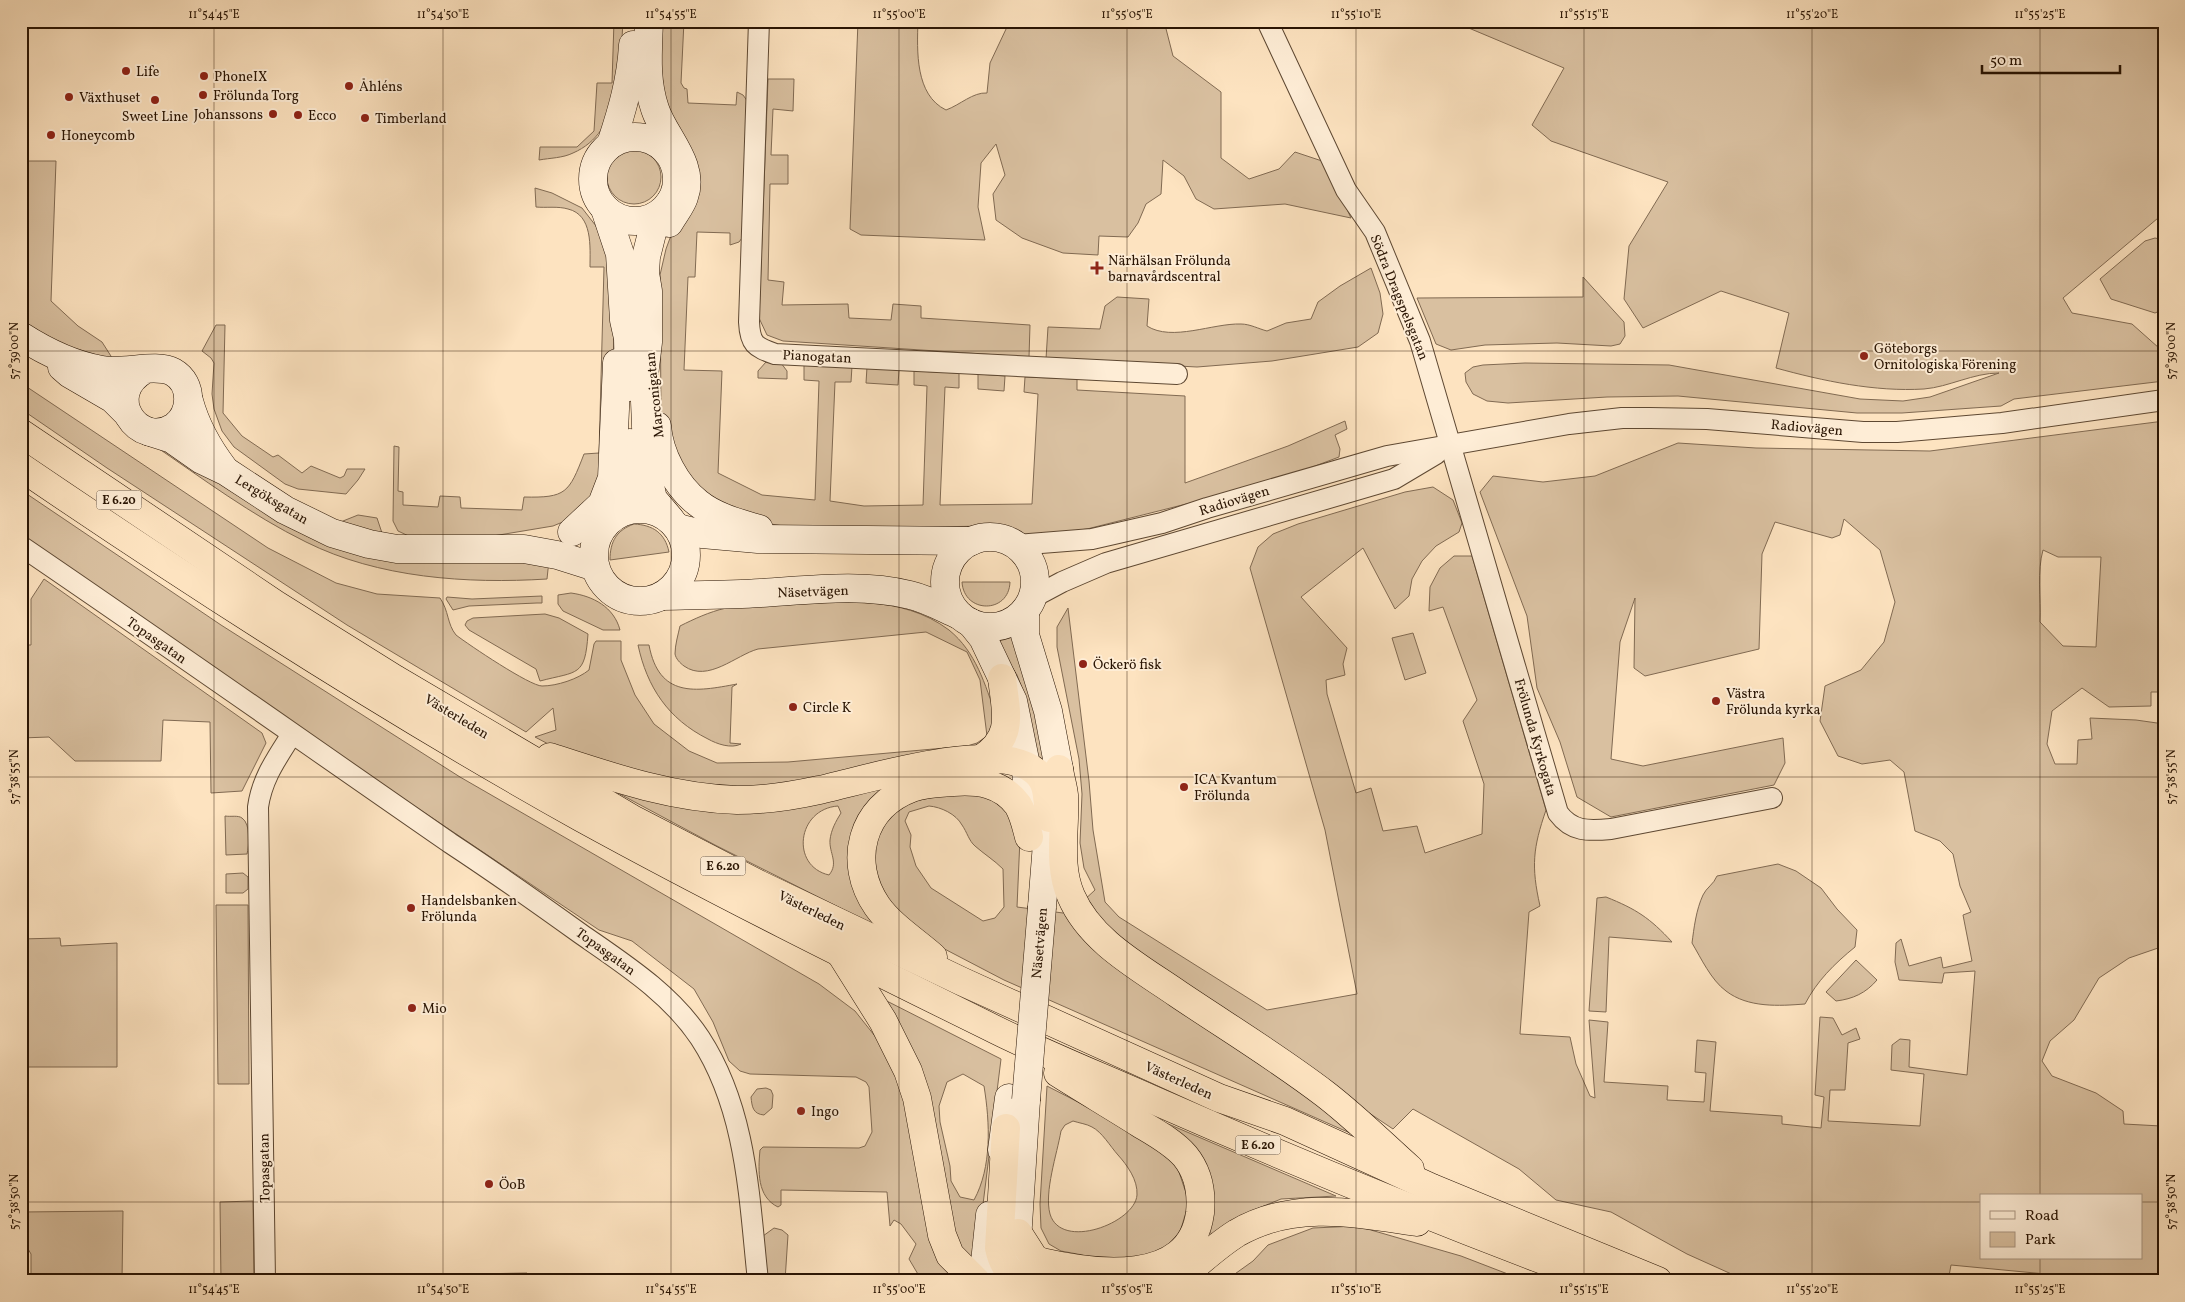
<svg xmlns="http://www.w3.org/2000/svg" width="2185" height="1302" font-family="Vollkorn,serif">
<style>
.green{fill:#d9c0a0;stroke:#816a52;fill-rule:evenodd}
.lines{fill:none;stroke-linecap:round;stroke-linejoin:round}
.street-casing{stroke:#5e4832;stroke-width:22}
.secondary-casing{stroke:#291403;stroke-width:29}
.highway-casing{stroke:#291403;stroke-width:29}
.street{stroke:#feedd6;stroke-width:20}
.secondary{stroke:#feedd6;stroke-width:28}
.highway{stroke:#fde3c0;stroke-width:28}
.secondary-bridge-casing{stroke:#291403;stroke-width:29;stroke-linecap:butt}
.secondary-bridge{stroke:#feedd6;stroke-width:28}
.ticks{fill:none;stroke:#291403;stroke-width:1;stroke-opacity:0.45}
.poi-dot{fill:#8f2418;stroke:#feedd6;stroke-width:2}
.labels{text-anchor:middle;stroke-width:4;stroke-linejoin:round;paint-order:stroke}
.shield{fill:#feedd6;stroke:#695542;stroke-width:1}
.shield-label{font-size:12px;font-weight:bold;fill:#291403}
.poi-label{font-size:14px;fill:#291403;stroke:#feedd6;text-anchor:start}
.street-label{font-size:14px;fill:#291403;stroke:#feedd6}
.neatline{fill:none;stroke:#291403;stroke-width:2}
.ticks-label{font-size:12px;text-anchor:middle;fill:#291403}
</style>
<rect width="100%" height="100%" fill="#fde3c0"/>
<filter id="stains"><feTurbulence type="fractalNoise" baseFrequency=".004" numOctaves="4"/><feColorMatrix values="0 0 0 0 .2 0 0 0 0 .09 0 0 0 0 .02 0 0 0 .5 -.17"/></filter>
<radialGradient id="worn" r=".72"><stop offset=".6" stop-color="#630" stop-opacity="0"/><stop offset="1" stop-color="#630" stop-opacity=".3"/></radialGradient>
<g class="green">
<path d="M614,21H623C620,67 622,132 573,153C563,158 550,158 539,160L540,147H577L594,131L597,83H612Z"/>
<path d="M656,21H684L681,83L684,88L687,89L688,103L736,105L737,92L743,95L748,102L742,238L739,242L730,245V233L697,232L695,277H688L684,370L722,371L718,473L762,495L815,500L819,381L804,380V364L852,366L851,382H835L830,501L864,506L923,505L927,386L914,385V371L959,373V388L945,387L940,505L1032,504L1038,394L1024,392L1025,377L1077,379V390L1185,396V483L1288,446L1345,421L1347,429L1335,435L1340,449L1339,457L1294,474L1214,497L1087,529L1026,537L989,526L803,529L764,523L734,515L684,479L661,416L660,275L666,249L673,230L684,212L667,118Z"/>
<path d="M858,21H918C917,51 915,95 946,110C960,105 973,92 987,93L990,63L1007,27V21H1164L1173,56L1221,92V158L1249,179L1279,169L1295,152L1325,162L1351,218L1285,204L1214,209L1196,199L1184,176L1163,160L1161,194L1146,204L1138,223L1128,237L1099,236L1098,255L1063,253L1022,238L996,220L993,194L1005,175L996,144L981,163L978,207L985,240L861,235L850,229Z"/>
<path d="M1452,21H2164V213L2063,298L2072,313L2132,324L2159,348L2164,381L2014,399L2001,406L1902,413H1857L1678,396L1607,397L1508,403L1487,401L1473,394L1466,382L1465,373L1473,367L1483,365L1525,363L1669,365L1860,399L1903,401L1930,397L1999,373C1973,373 1949,387 1924,389C1875,392 1823,381 1776,368L1789,313L1721,291L1643,328L1624,299L1629,246L1668,182L1551,141L1532,125L1564,68Z"/>
<path d="M768,79H794L793,111L773,109L771,155H788V184H770L768,280L784,282L782,305L848,304L849,318L891,320L893,304L921,306V318L1030,325L1029,357L783,341L767,335L759,318Z"/>
<circle cx="634" cy="177" r="27"/>
<path d="M21,161H56L51,301L78,326L102,342L116,364L97,361L21,323Z"/>
<path d="M535,188L552,193L582,208L596,226L606,248L615,312L612,389L602,484L570,519L553,526L487,537L413,538L398,531L393,521L394,446L399,447L398,491L403,492V505L438,507L440,496L460,497L461,508L522,510L524,497C566,498 569,493 584,454L599,453L604,267H590C590,247 593,215 568,209C558,206 546,208 536,207Z"/>
<path d="M2155,238L2164,240V309L2155,313L2111,299L2100,279L2145,241Z"/>
<path d="M1371,268L1380,293L1383,314L1378,333L1358,347L1272,361L1197,367L1046,359L1048,327L1100,329L1105,306L1117,297L1149,299L1147,326C1172,342 1213,323 1241,324C1250,324 1259,329 1267,331L1286,323L1311,319L1318,302L1340,286Z"/>
<path d="M1583,277L1624,322L1625,336L1620,344L1611,346L1557,343L1485,345L1451,350L1436,344L1417,298L1583,297Z"/>
<path d="M216,325H225L223,413L242,436L273,457L278,455L302,473L311,466L340,478L344,476L347,469H365L358,480L346,494L298,489L285,484L234,447L222,431L214,409L212,394L214,363L211,358L202,351Z"/>
<path d="M766,362L781,363L787,371V379L758,378V371Z"/>
<path d="M867,367L899,370L898,385L866,383Z"/>
<path d="M978,374L1005,376L1004,391L978,389Z"/>
<path d="M21,383L268,548L336,583L377,594L440,598C449,611 447,624 456,635C469,645 530,686 542,686C557,686 578,679 589,670L594,644L596,641H621V660L635,695L654,724L689,751L717,763L788,762L967,746L977,743L987,736L980,680L967,652L926,632L758,649C736,655 708,683 684,666C680,663 676,659 675,654C675,645 678,635 680,626C694,619 709,612 726,608C744,604 764,606 783,605C839,602 901,594 949,630C976,652 985,684 996,716L982,749L728,794L571,756L535,737L556,730L553,708L526,732L347,625L107,468L21,409Z"/>
<path d="M2164,421V692H2151V706L2109,707L2082,688L2052,711L2047,744L2055,764H2077L2078,740L2092,739L2090,718L2136,720L2164,724V946L2129,958L2099,978L2074,1020L2050,1041L2042,1061L2052,1076L2096,1093L2123,1111L2124,1124L2161,1126L2164,1140V1281H2119L1951,1265L1949,1276L1997,1281H1747L1687,1254L1611,1212L1556,1200L1519,1169L1413,1109L1393,1129L1275,1050L1101,929L1082,902L1095,890L1084,868L1080,843L1082,794L1079,759L1057,647V627L1068,608L1089,781L1093,830L1105,902L1119,917L1267,1010L1357,994L1325,830L1250,568L1258,547L1273,534L1298,524L1405,492L1433,487L1453,500L1462,523L1459,532L1436,546L1422,561L1412,579L1409,596L1395,609L1363,548L1301,597L1347,648L1343,664L1345,675L1326,680L1327,694L1356,793L1371,788L1383,831L1417,826L1425,853L1482,834L1484,784L1463,721L1477,700L1443,607L1429,611L1430,587L1440,568L1454,556H1472L1546,810C1533,848 1531,866 1540,906L1529,912L1520,1034L1570,1037L1576,1064L1590,1096L1595,1098L1589,1020L1608,1022L1604,1082L1668,1086L1667,1100L1704,1102L1706,1073L1695,1072L1697,1040L1716,1042L1710,1111L1782,1116V1124L1821,1128L1824,1097L1815,1095L1820,1017L1833,1018L1842,1035L1856,1028L1860,1039L1848,1043L1845,1090H1830L1828,1121L1920,1126L1924,1074L1891,1070L1892,1045L1900,1039L1910,1040L1909,1067L1967,1075L1975,971L1944,973L1942,983L1899,980L1895,962L1896,943L1901,939L1909,966L1941,957L1943,968L1972,961L1963,915L1971,912L1960,886L1953,854L1940,841L1915,831L1904,772L1890,760L1862,764L1838,756L1820,721L1825,686L1861,670L1884,642L1895,602L1880,550L1844,519L1840,535L1832,538L1775,522L1762,554L1759,649L1645,676L1634,668L1635,598L1620,642L1611,759L1643,766L1783,738L1785,763L1774,785L1611,817L1577,797L1560,742L1537,688L1527,616L1480,492L1493,476L1543,482L1595,476L1678,443L1756,448L1930,451ZM2043,550L2058,557H2101L2096,647L2063,646L2040,622C2041,598 2037,571 2043,550ZM1981,1196H2141V1258H1981Z"/>
<path d="M155,439L306,534L549,560L547,579C467,584 378,578 306,542C251,515 202,478 152,444Z"/>
<path d="M21,490L221,625L460,777L819,984L855,1011L882,1045L904,1089L960,1281H922L909,1259L916,1244L901,1224L894,1220L890,1226L887,1192L781,1190V1205L778,1207C757,1197 758,1171 760,1150L763,1147L859,1148L865,1146L872,1132L869,1087L866,1082L856,1077L750,1074L740,1071L729,1061L713,1022L694,989L632,941L599,930L410,803L21,534Z"/>
<path d="M358,515L377,518L383,536L338,523Z"/>
<path d="M634,524C653,525 665,533 669,552L610,560C610,541 617,530 634,524Z"/>
<path d="M44,579L262,733L266,743L242,791L211,793L210,722L163,720L161,761H75L49,737L21,738V645H31V599Z"/>
<path d="M962,582H1010C1009,614 964,614 962,582Z"/>
<path d="M571,593C593,596 614,607 620,630H603L563,611L558,604V595Z"/>
<path d="M542,596V603H537L469,606L453,610L446,599L447,597L472,599Z"/>
<path d="M545,614L559,618L588,634C585,677 578,671 540,681L536,669L469,630L465,625L467,621L473,618Z"/>
<path d="M1016,627L1051,773L1038,763L1025,696L1017,675L991,633Z"/>
<path d="M1413,633L1426,673L1405,680L1392,638Z"/>
<path d="M638,645H649C659,698 695,692 737,684L732,687L730,743L741,744C731,749 717,744 708,739C668,719 647,687 638,645Z"/>
<path d="M892,778L874,799V923H870L715,845L618,793L674,802ZM838,806L841,813C836,821 831,830 830,840C829,853 839,863 829,875C790,866 797,809 838,806Z"/>
<path d="M978,794L1005,806L1020,838L1017,907L1063,913L1069,908L1323,1104L1359,1137L1004,980L935,944L891,911L870,858L872,843L896,809L915,801L944,795ZM929,806C941,807 956,814 962,825C967,832 969,841 975,846C984,854 994,860 1003,869L1004,907L995,918L983,921L931,888L916,866L910,847L911,835L905,821L909,812Z"/>
<path d="M225,816C231,817 238,815 242,818C251,824 249,846 247,854L226,855Z"/>
<path d="M1778,864L1796,871L1821,888L1837,909L1857,930L1855,947C1834,964 1817,981 1805,1004C1779,1006 1748,1008 1726,991C1711,980 1701,958 1692,943C1694,928 1696,910 1703,895C1706,888 1714,884 1717,876Z"/>
<path d="M243,873L248,877V889L243,893H226V874Z"/>
<path d="M1606,897C1636,909 1650,918 1672,942L1609,937L1606,1012L1589,1011L1597,898Z"/>
<path d="M216,905H248L249,1084H218Z"/>
<path d="M60,938L61,946L117,943V1067H21V939Z"/>
<path d="M1856,960L1877,980C1866,993 1853,999 1836,1001L1826,992Z"/>
<path d="M875,995L1001,1059L975,1269L958,1247ZM963,1074L984,1086C990,1123 992,1167 974,1200L960,1197L951,1181L950,1166L940,1122L939,1106L947,1082Z"/>
<path d="M1047,1086L1140,1134L1177,1166L1189,1202L1180,1232L1160,1253L1115,1261L1061,1251L1049,1244L1041,1228L1040,1204ZM1073,1121C1079,1123 1087,1124 1092,1127C1102,1132 1110,1146 1118,1155C1127,1165 1138,1180 1137,1195C1135,1223 1061,1251 1050,1214C1044,1192 1057,1154 1061,1131L1065,1125Z"/>
<path d="M766,1088L771,1090L773,1095L772,1108L764,1115C753,1114 752,1107 751,1097L757,1089Z"/>
<path d="M1159,1120L1336,1196L1281,1199L1249,1212L1215,1235L1206,1231Z"/>
<path d="M253,1201L254,1281H221L220,1202Z"/>
<path d="M123,1211L122,1281H28L31,1275V1254L21,1237V1212Z"/>
<path d="M1357,1226L1461,1256L1526,1281H1225L1253,1261L1268,1245L1313,1228Z"/>
<path d="M774,1228L782,1230L788,1235L785,1281H768L763,1236Z"/>
<path d="M527,1273V1281H313V1277Z"/>
</g>
<g class="lines">
<defs>
<g id="street">
<path d="M759,21L749,322C750,344 755,347 775,354L1177,374"/>
<path d="M1267,21L1346,190L1375,232L1420,341L1558,813C1572,832 1588,831 1611,829L1772,798"/>
<path d="M1015,545L1092,539L1162,523L1207,508L1387,456L1569,424L1622,418H1650L1707,419L1863,432H1897L2002,423L2164,400"/>
<path d="M21,546C165,644 307,744 450,843C494,872 538,903 581,934C624,964 670,993 700,1038C747,1110 749,1197 758,1281"/>
<path d="M1032,598L1062,582L1106,563L1394,479L1436,454"/>
<path d="M265,1281L258,807C262,778 277,758 292,734"/>
</g>
<g id="secondary">
<path d="M649,21C648,51 645,80 655,109C664,137 696,165 684,197C681,206 674,214 669,223"/>
<circle cx="635" cy="179" r="42"/>
<path d="M611,144C622,111 631,80 633,45"/>
<path d="M605,209L620,254L624,320L628,338L629,387"/>
<path d="M21,336C46,352 72,365 102,370C123,374 157,363 173,372C194,384 192,414 174,427C138,450 101,395 144,370"/>
<path d="M62,367L70,374L113,399L127,413"/>
<path d="M189,401C196,427 208,448 224,469"/>
<path d="M657,426C659,454 676,486 698,503C715,517 739,523 759,529"/>
<path d="M150,432L172,439L202,460L227,472L285,510L332,533L369,544L397,549H524L557,555L595,567"/>
<circle cx="640" cy="555" r="46"/>
<path d="M614,516L626,495L631,466L630,443"/>
<path d="M670,519L653,499L648,477L644,376L648,342V291L645,273L646,257L653,229L671,201"/>
<path d="M678,528L702,534L758,539L972,541"/>
<path d="M572,532L602,504L612,478L617,363"/>
<circle cx="990" cy="582" r="45"/>
<path d="M662,596C695,595 728,595 761,593C810,590 862,583 910,595C927,599 943,608 959,615"/>
<path d="M1025,611V635L1048,711L1059,769L1055,800L1049,818L1042,907"/>
<path d="M971,623L983,638L1013,701L1026,765L1029,834"/>
<path d="M1002,1150L1009,1098"/>
<path d="M1016,1256L1026,1100"/>
<path d="M983,1281L990,1215"/>
</g>
<g id="highway">
<path d="M21,433L275,604L395,679L634,820L758,884L961,981L1219,1098L1285,1121L1432,1188L1658,1281"/>
<path d="M21,467C203,591 390,711 582,818C715,891 852,959 988,1026C1041,1053 1097,1075 1151,1099C1299,1164 1448,1225 1599,1281"/>
<path d="M550,757C611,777 672,798 737,800C764,800 792,796 819,790C866,780 998,738 1036,772C1049,783 1047,802 1049,818"/>
<path d="M981,759C1015,737 1006,713 1002,678"/>
<path d="M1059,769C1060,777 1063,786 1064,795C1066,828 1057,864 1071,896C1090,941 1139,967 1178,994C1227,1027 1278,1058 1325,1094C1355,1117 1382,1144 1410,1169"/>
<path d="M841,954L883,1021L908,1071L917,1098L942,1235L950,1255L976,1281"/>
<path d="M933,957C915,941 891,926 877,906C847,862 861,807 912,788C925,783 939,783 953,782C978,780 1002,783 1018,805C1024,815 1026,826 1029,837"/>
<path d="M1006,1128L999,1248C1003,1266 1009,1274 1026,1281"/>
<path d="M1018,1233L1034,1258L1041,1262C1093,1274 1190,1288 1200,1213C1202,1193 1198,1172 1185,1156C1173,1142 1154,1132 1139,1123C1112,1106 1085,1090 1058,1073"/>
<path d="M1177,1281C1196,1265 1216,1246 1237,1233C1294,1200 1356,1213 1417,1222"/>
</g>
</defs>
<use href="#street" class="street-casing"/>
<use href="#secondary" class="secondary-casing"/>
<use href="#highway" class="highway-casing"/>
<use href="#street" class="street"/>
<use href="#secondary" class="secondary"/>
<use href="#highway" class="highway"/>
<defs>
<path id="secondary-bridge" d="M1026,1100L1042,907"/>
</defs>
<use href="#secondary-bridge" class="secondary-bridge-casing"/>
<use href="#secondary-bridge" class="secondary-bridge"/>
</g>
<path class="ticks" d="M214,21V1281M443,21V1281M671,21V1281M899,21V1281M1127,21V1281M1356,21V1281M1584,21V1281M1812,21V1281M2040,21V1196M21,351H2164M21,777H2164M21,1202H1981M2141,1202H2164M2040,1258V1281"/>
<g class="poi-dot">
<circle cx="126" cy="71" r="5"/>
<circle cx="204" cy="76" r="5"/>
<circle cx="349" cy="86" r="5"/>
<circle cx="203" cy="95" r="5"/>
<circle cx="69" cy="97" r="5"/>
<circle cx="155" cy="100" r="5"/>
<circle cx="273" cy="114" r="5"/>
<circle cx="298" cy="115" r="5"/>
<circle cx="365" cy="118" r="5"/>
<circle cx="51" cy="135" r="5"/>
<path d="M1094.5 260.5h5v5h5v5h-5v5h-5v-5h-5v-5h5z"/>
<circle cx="1864" cy="356" r="5"/>
<circle cx="1083" cy="664" r="5"/>
<circle cx="1716" cy="701" r="5"/>
<circle cx="793" cy="707" r="5"/>
<circle cx="1184" cy="787" r="5"/>
<circle cx="411" cy="908" r="5"/>
<circle cx="412" cy="1008" r="5"/>
<circle cx="801" cy="1111" r="5"/>
<circle cx="489" cy="1184" r="5"/>
</g>
<g class="labels">
<g class="shield">
<rect x="96.5" y="490.5" width="45" height="19" rx="4"/>
<rect x="700.5" y="856.5" width="45" height="19" rx="4"/>
<rect x="1235.5" y="1135.5" width="45" height="19" rx="4"/>
</g>
<g class="shield-label">
<text x="119" y="504">E 6.20</text>
<text x="723" y="870">E 6.20</text>
<text x="1258" y="1149">E 6.20</text>
</g>
<g class="poi-label">
<text x="136" y="76">Life</text>
<text x="214" y="81">PhoneIX</text>
<text x="359" y="91">Åhléns</text>
<text x="213" y="100">Frölunda Torg</text>
<text x="79" y="102">Växthuset</text>
<text x="263" y="119" text-anchor="end">Johanssons</text>
<text x="308" y="120">Ecco</text>
<text x="155" y="121" text-anchor="middle">Sweet Line</text>
<text x="375" y="123">Timberland</text>
<text x="61" y="140">Honeycomb</text>
<text x="1108" y="265">Närhälsan Frölunda<tspan x="1108" dy="16">barnavårdscentral</tspan></text>
<text x="1874" y="353">Göteborgs<tspan x="1874" dy="16">Ornitologiska Förening</tspan></text>
<text x="1093" y="669">Öckerö fisk</text>
<text x="1726" y="698">Västra<tspan x="1726" dy="16">Frölunda kyrka</tspan></text>
<text x="803" y="712">Circle K</text>
<text x="1194" y="784">ICA Kvantum<tspan x="1194" dy="16">Frölunda</tspan></text>
<text x="421" y="905">Handelsbanken<tspan x="421" dy="16">Frölunda</tspan></text>
<text x="422" y="1013">Mio</text>
<text x="811" y="1116">Ingo</text>
<text x="499" y="1189">ÖoB</text>
</g>
<g class="street-label">
<text transform="translate(1400 297) rotate(68)" y="5">Södra Dragspelsgatan</text>
<text transform="translate(817 356) rotate(3)" y="5">Pianogatan</text>
<text transform="translate(654 395) rotate(-96)" y="5">Marconigatan</text>
<text transform="translate(1807 427) rotate(5)" y="5">Radiovägen</text>
<text transform="translate(272 499) rotate(31)" y="5">Lergöksgatan</text>
<text transform="translate(1234 500) rotate(-17)" y="5">Radiovägen</text>
<text transform="translate(813 591) rotate(-2)" y="5">Näsetvägen</text>
<text transform="translate(157 640) rotate(35)" y="5">Topasgatan</text>
<text transform="translate(457 716) rotate(31)" y="5">Västerleden</text>
<text transform="translate(1536 737) rotate(74)" y="5">Frölunda Kyrkogata</text>
<text transform="translate(812 910) rotate(26)" y="5">Västerleden</text>
<text transform="translate(1039 943) rotate(-85)" y="5">Näsetvägen</text>
<text transform="translate(606 951) rotate(36)" y="5">Topasgatan</text>
<text transform="translate(1179 1080) rotate(24)" y="5">Västerleden</text>
<text transform="translate(264 1168) rotate(-91)" y="5">Topasgatan</text>
</g>
</g>
<rect width="2185" height="1302" fill="none" stroke="#fde3c0" stroke-width="55"/>
<rect x="1980" y="1194" width="162" height="65" fill="#feedd6" stroke="#a99682"/>
<rect x="1990" y="1211" width="25" height="8" fill="#feedd6" stroke="#a99682"/>
<text x="2025" y="1220" font-size="15" fill="#291403">Road</text>
<rect x="1990" y="1232" width="25" height="15" fill="#d9c0a0" stroke="#a99682"/>
<text x="2025" y="1244" font-size="15" fill="#291403">Park</text>
<path d="M1982 65v8h138v-8" fill="none" stroke="#291403" stroke-width="2.5"/>
<text x="1990" y="65" font-size="15" fill="#291403" stroke="#feedd6" stroke-width="4" paint-order="stroke">50 m</text>
<rect x="28" y="28" width="2130" height="1246" class="neatline"/>
<g class="ticks-label">
<text x="214" y="18">11°54'45"E</text>
<text x="443" y="18">11°54'50"E</text>
<text x="671" y="18">11°54'55"E</text>
<text x="899" y="18">11°55'00"E</text>
<text x="1127" y="18">11°55'05"E</text>
<text x="1356" y="18">11°55'10"E</text>
<text x="1584" y="18">11°55'15"E</text>
<text x="1812" y="18">11°55'20"E</text>
<text x="2040" y="18">11°55'25"E</text>
<text transform="translate(14 351) rotate(-90)" y="4">57°39'00"N</text>
<text transform="translate(2171 351) rotate(-90)" y="4">57°39'00"N</text>
<text transform="translate(14 777) rotate(-90)" y="4">57°38'55"N</text>
<text transform="translate(2171 777) rotate(-90)" y="4">57°38'55"N</text>
<text transform="translate(14 1202) rotate(-90)" y="4">57°38'50"N</text>
<text transform="translate(2171 1202) rotate(-90)" y="4">57°38'50"N</text>
<text x="214" y="1293">11°54'45"E</text>
<text x="443" y="1293">11°54'50"E</text>
<text x="671" y="1293">11°54'55"E</text>
<text x="899" y="1293">11°55'00"E</text>
<text x="1127" y="1293">11°55'05"E</text>
<text x="1356" y="1293">11°55'10"E</text>
<text x="1584" y="1293">11°55'15"E</text>
<text x="1812" y="1293">11°55'20"E</text>
<text x="2040" y="1293">11°55'25"E</text>
</g>
<rect width="100%" height="100%" filter="url(#stains)"/>
<rect width="100%" height="100%" fill="url(#worn)"/>
</svg>
